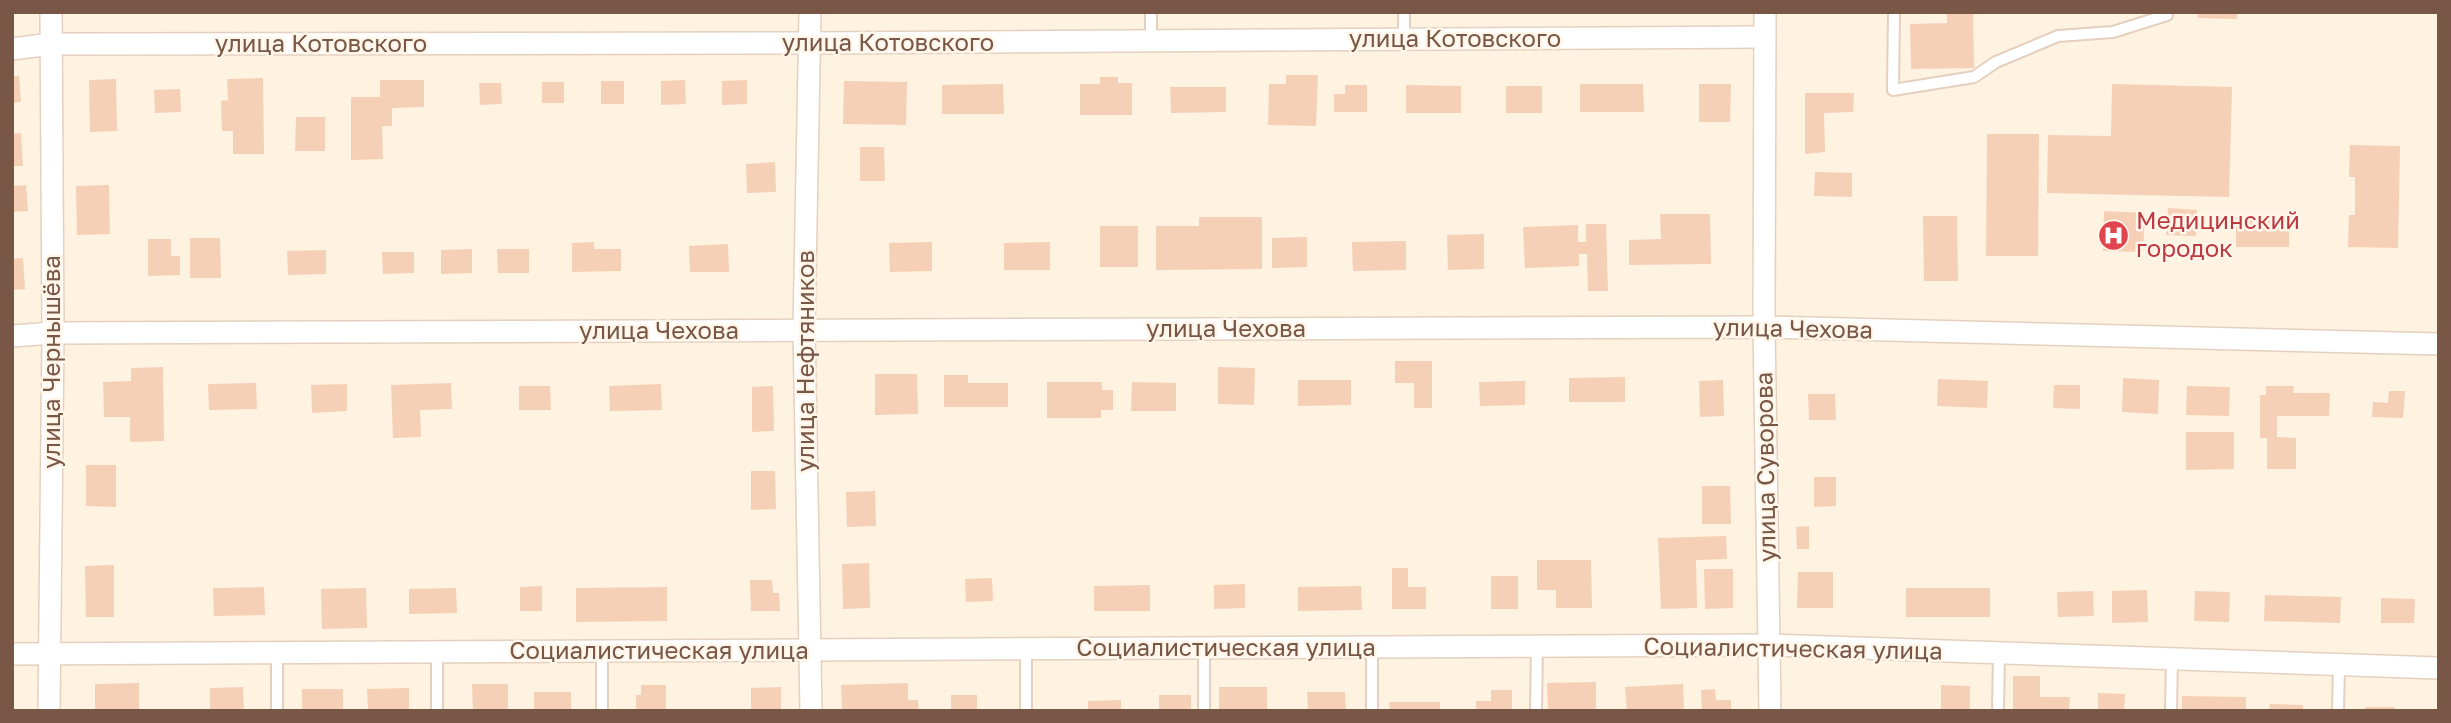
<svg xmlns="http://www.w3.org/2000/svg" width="2451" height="723" font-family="'Golos Text',sans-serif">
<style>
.building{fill:#f6cfb7}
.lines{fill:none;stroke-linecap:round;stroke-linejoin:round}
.service-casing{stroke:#e5d0bf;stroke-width:14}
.minor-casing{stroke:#e5d0bf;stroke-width:24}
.service{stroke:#fff;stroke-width:10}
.minor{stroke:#fff;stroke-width:21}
.labels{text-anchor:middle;stroke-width:5;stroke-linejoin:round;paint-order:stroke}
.street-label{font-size:24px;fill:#785746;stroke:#fff6e9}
.health-label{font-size:24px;fill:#be3a42;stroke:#fff6e9;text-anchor:start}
</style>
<rect width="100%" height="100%" fill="#fef3e1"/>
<g class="building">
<path d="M1947,12H1973L1974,68L1911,69L1910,24L1947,23Z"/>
<path d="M2198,12H2237V19L2198,18Z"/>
<path d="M1286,75H1318L1316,126L1268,125L1269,84H1286Z"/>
<path d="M12,76H19L21,102L12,103Z"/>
<path d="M1100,77H1118V83H1132V115H1080V84H1100Z"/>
<path d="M263,78L264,154H233V131H222L221,101L228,100L227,79Z"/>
<path d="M116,79L117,131L90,132L89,80Z"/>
<path d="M380,80H424V107L392,108V126H382L383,159L351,160V97H380Z"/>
<path d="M685,80L686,104L661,105V81Z"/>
<path d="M747,80V104L722,105V81Z"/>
<rect x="601" y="81" width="23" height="23"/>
<path d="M844,81L907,82L906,125L843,124Z"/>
<rect x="542" y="82" width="22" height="21"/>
<path d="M479,83H501L502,104L480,105Z"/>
<path d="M1003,84L1004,114H942V85Z"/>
<path d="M1580,84H1643L1644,112H1580Z"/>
<path d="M1699,84H1731L1730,122H1699Z"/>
<path d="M2112,84L2232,87L2229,197L2047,193L2048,135L2111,136Z"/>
<path d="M1345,85H1367V112H1334V94H1345Z"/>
<path d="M1406,85L1461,86V113H1406Z"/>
<rect x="1506" y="86" width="36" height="27"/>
<path d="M1170,87H1226V112L1171,113Z"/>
<path d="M180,89L181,112L155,113L154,90Z"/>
<path d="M1805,93H1854L1853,112L1824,113L1825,152L1805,154Z"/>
<path d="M296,117H325V151H295Z"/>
<path d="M21,133L23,166H12V134Z"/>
<path d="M1987,134H2039L2038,256H1986Z"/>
<path d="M2350,145L2400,146L2398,248L2348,247L2349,215H2355V177H2349Z"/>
<path d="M860,147H884L885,181H860Z"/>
<path d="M775,162L776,192L747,193L746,164Z"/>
<path d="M1815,172L1852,173V197L1814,196Z"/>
<path d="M26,185L28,211L12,212V186Z"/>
<path d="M109,185L110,234L77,235L76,186Z"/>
<path d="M2168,208L2197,210L2196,236L2166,235Z"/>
<path d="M2104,211L2145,213L2143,252L2103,251Z"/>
<path d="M1660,214H1710L1711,264L1629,265V240L1661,239Z"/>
<path d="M1923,216H1957L1958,281H1924Z"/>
<path d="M1199,217H1262V269L1156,270V226H1199Z"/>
<rect x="2236" y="217" width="53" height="30"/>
<path d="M1586,224H1606L1608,291H1588L1587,254H1579V266L1525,268L1523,227L1578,225V242H1586Z"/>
<rect x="1100" y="226" width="38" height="41"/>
<path d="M1484,234V269L1448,270L1447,235Z"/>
<path d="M1307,237V267L1272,268V238Z"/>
<path d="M190,238H220L221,278H190Z"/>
<path d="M148,239H171V256H180V275L148,276Z"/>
<path d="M1406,241V270L1353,271L1352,242Z"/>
<path d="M594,242V249H621V271L572,272V243Z"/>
<path d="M932,242V271L890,272L889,243Z"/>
<path d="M1050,242V270H1004V243Z"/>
<path d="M728,244L729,272H690L689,246Z"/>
<path d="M472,249V273L441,274V250Z"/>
<path d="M497,249H529V273H498Z"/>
<path d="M326,250V274L288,275L287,251Z"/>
<path d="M382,252H414V273L383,274Z"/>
<path d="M23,258L25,289L12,290V259Z"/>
<path d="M1395,361H1432V408H1414V383H1395Z"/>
<path d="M163,367L164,441L130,442V417H104L103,382L131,381V368Z"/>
<path d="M1218,367L1255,368L1254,405L1218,404Z"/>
<path d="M875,374H917L918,414L875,415Z"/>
<path d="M944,375H968V383H1008V407H944Z"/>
<path d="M1625,377V402H1569V378Z"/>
<path d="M2123,378L2159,380L2158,414L2122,412Z"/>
<path d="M1938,379L1988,381L1987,408L1937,406Z"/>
<path d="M1298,380H1351V405L1298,406Z"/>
<path d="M1723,380L1724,416L1700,417L1699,381Z"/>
<path d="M1525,381V405L1480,406L1479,382Z"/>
<path d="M1047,382H1102V390H1113V410H1101V418H1047Z"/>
<path d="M1132,382L1176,383V411H1131Z"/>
<path d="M256,383L257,409L209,410L208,384Z"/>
<path d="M451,383L452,409L420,410L421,437L393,438L391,385Z"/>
<path d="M347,384V411L312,413L311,385Z"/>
<path d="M661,384L662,410L610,411L609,386Z"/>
<path d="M2054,385H2080V409L2053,408Z"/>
<path d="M519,386H550L551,410H519Z"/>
<path d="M773,386L774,431L752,432V387Z"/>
<path d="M2187,386L2230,387L2229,416L2186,415Z"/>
<path d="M2266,386H2294L2293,393H2330L2329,416H2277V437L2296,438V469H2267V438H2260V395H2266Z"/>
<path d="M2389,391H2405L2403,418L2372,417L2373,402L2388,403Z"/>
<path d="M1808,394H1835L1836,420H1809Z"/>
<path d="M2186,432H2234V469L2186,470Z"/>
<path d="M86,465H116V507L86,506Z"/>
<path d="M751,471H775L776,509L751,510Z"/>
<path d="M1814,477H1836V506L1814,507Z"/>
<path d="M1702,486H1730L1731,524H1702Z"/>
<path d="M875,491L876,526L847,527L846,492Z"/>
<path d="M1809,526V549H1797L1796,527Z"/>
<path d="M1726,536L1727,559L1696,560L1697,608L1661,609L1658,538Z"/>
<path d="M1537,560H1591L1592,608H1556V590H1537Z"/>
<path d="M869,563L870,608L843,609L842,564Z"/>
<path d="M114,565V617H86L85,566Z"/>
<path d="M1392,568H1408V587H1426V609H1392Z"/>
<path d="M1704,569H1733V608L1705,609Z"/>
<path d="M1798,572H1833V608H1797Z"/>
<rect x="1491" y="576" width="27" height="33"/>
<path d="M992,578L993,601L966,602L965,579Z"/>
<path d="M750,580H772L773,593H779L780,611H751Z"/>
<path d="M1245,584V608L1214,609V585Z"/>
<path d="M1150,585V611H1094V586Z"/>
<path d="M542,586V611H520V587Z"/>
<path d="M1361,586L1362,610L1298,611V587Z"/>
<path d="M264,587L265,615L214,616L213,588Z"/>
<path d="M667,587V621L576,622V588Z"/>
<path d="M366,588L367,628L322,629L321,589Z"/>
<path d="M456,588L457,613L409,614V589Z"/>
<rect x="1906" y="588" width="84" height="29"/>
<path d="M2147,590L2148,622L2112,623V591Z"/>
<path d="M2093,591L2094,616L2058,617L2057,592Z"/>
<path d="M2195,591L2230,592L2229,622L2194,621Z"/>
<path d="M2265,595L2341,597L2340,623L2264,621Z"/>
<path d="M2381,598L2415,599L2414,623H2381Z"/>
<path d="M2013,676H2040V697H2070L2069,711H2013Z"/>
<path d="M1596,682V711H1548L1547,683Z"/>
<path d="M139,683V711H95V684Z"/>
<path d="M908,683V700H918L919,711H842L841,685Z"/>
<path d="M472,684H508V711H473Z"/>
<path d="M1683,684L1684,711H1627L1625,687Z"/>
<path d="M641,685H666V711H636V695H641Z"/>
<path d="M1941,685L1970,686V711H1941Z"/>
<path d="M243,687L244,711H210V688Z"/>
<path d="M781,687V711H751V688Z"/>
<rect x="1219" y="687" width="48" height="24"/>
<path d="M409,688V711H368L367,689Z"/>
<rect x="302" y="689" width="41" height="22"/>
<path d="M1715,689L1716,700H1731V711H1702L1701,690Z"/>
<path d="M1491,690H1512V711H1476V701H1491Z"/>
<rect x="534" y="692" width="37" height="19"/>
<path d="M1307,692H1345L1346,711H1308Z"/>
<path d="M2098,693L2125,694L2124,711H2098Z"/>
<rect x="951" y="695" width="26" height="16"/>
<rect x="1159" y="695" width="32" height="16"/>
<path d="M2182,696L2246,697V711H2182Z"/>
<path d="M1121,700V711H1088V701Z"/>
<path d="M1389,702H1440V711H1390Z"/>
<path d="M2270,704L2303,705V711H2269Z"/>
<rect x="2365" y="707" width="30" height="4"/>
</g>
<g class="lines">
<defs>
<g id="service">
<path d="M1151,12V41"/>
<path d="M1894,12L1893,90L1974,77L1996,62L2058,36L2113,32L2167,15V12"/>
<path d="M1404,39V12"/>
<path d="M1204,648V711"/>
<path d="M602,652V711"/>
<path d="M277,711V652"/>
<path d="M437,711V652"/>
<path d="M1026,711V649"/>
<path d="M1372,711V647"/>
<path d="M1536,711L1537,646"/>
<path d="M1998,711L1999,653"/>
<path d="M2171,711L2172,659"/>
<path d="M2338,711L2339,665"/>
</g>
<g id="minor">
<path d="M810,12L804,330L811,711"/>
<path d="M1765,12L1764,327L1770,711"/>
<path d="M12,49L51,44L810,43L1765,37"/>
<path d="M12,336L53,333L1764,327L2439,344"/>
<path d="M12,654L1769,645L2439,668"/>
<path d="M49,711L53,333L51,12"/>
</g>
</defs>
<use href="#service" class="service-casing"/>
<use href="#minor" class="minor-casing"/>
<use href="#service" class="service"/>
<use href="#minor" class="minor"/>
</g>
<defs>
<symbol id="hospital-disc" viewBox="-11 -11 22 22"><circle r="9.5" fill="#e0444e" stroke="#fff6e9"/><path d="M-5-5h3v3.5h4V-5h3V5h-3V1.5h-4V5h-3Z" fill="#fff"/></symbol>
</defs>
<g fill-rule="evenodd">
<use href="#hospital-disc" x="2096" y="218" width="35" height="35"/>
</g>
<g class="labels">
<g class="street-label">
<text x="1455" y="47">улица Котовского</text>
<text x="888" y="51">улица Котовского</text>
<text x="321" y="52">улица Котовского</text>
<text x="1226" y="337">улица Чехова</text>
<text transform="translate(1793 329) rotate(1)" y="8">улица Чехова</text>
<text x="659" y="339">улица Чехова</text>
<text transform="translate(806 361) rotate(-90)" y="8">улица Нефтяников</text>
<text transform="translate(52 362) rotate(-90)" y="8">улица Чернышёва</text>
<text transform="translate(1766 467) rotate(-91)" y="8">улица Суворова</text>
<text x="1226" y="656">Социалистическая улица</text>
<text transform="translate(1793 649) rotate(1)" y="8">Социалистическая улица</text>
<text x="659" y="659">Социалистическая улица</text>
</g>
<g class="health-label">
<text x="2136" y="229">Медицинский<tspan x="2136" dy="28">городок</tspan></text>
</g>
</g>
<rect width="2451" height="723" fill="none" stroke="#785746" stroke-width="28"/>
</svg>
